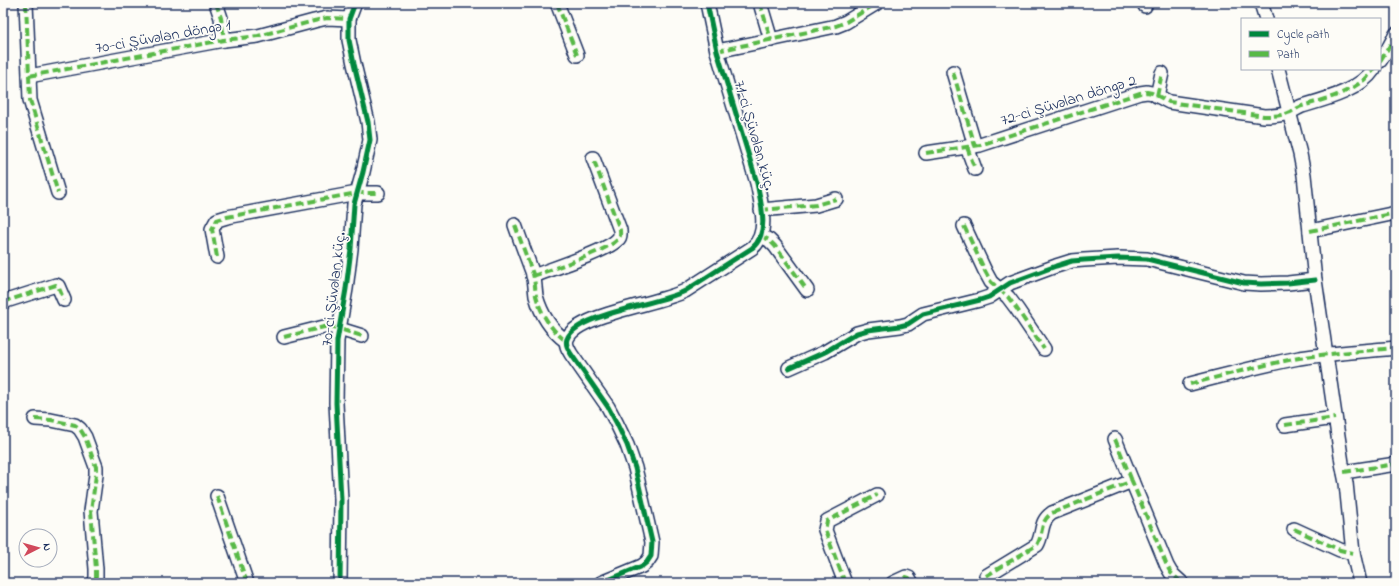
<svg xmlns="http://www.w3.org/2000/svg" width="1399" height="586" font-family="'Indie Flower',sans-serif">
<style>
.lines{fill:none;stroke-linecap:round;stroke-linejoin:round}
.minor-casing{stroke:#1b2f5e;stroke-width:16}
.minor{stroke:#fdfcf7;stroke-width:13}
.quiet{stroke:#58b947;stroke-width:4;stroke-dasharray:8 4;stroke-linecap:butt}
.cycleway-casing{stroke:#fdfcf7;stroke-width:8}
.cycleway{stroke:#00873e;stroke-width:5}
.labels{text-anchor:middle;stroke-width:3.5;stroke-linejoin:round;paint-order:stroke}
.street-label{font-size:16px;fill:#1b2f5e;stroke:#fdfcf7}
</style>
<rect width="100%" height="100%" fill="#fdfcf7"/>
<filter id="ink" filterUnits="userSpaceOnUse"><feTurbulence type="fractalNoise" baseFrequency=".025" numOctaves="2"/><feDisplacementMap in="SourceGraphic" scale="8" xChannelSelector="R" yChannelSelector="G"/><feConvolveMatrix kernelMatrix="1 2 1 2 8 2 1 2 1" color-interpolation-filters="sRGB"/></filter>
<g filter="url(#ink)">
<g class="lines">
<defs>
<g id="minor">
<path d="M26,3L30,100L58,193"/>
<path d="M216,3L221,18L224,40"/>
<path d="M557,3L577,55"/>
<path d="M760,3L771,40"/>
<path d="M1145,3V6"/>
<path d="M1261,3L1266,19"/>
<path d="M717,51L836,26L846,22L877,3"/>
<path d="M1380,61L1389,47L1396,34"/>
<path d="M1278,69L1300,154L1304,175L1315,280L1342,463L1346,483L1353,553L1360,583"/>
<path d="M953,72L975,146"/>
<path d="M29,76L224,40L258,36L314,21L327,18L349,19"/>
<path d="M1157,96L1162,73"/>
<path d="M967,147L975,169"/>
<path d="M926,153L980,145L1140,93L1147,92L1152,93L1169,102L1264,116C1273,116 1280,116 1288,113C1293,111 1297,108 1302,106C1326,99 1359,91 1374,69"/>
<path d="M761,210L816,205L836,199"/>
<path d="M515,225C521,242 527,258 533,274C535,281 535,289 536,296C541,314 551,330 566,341"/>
<path d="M964,226L985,271L991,282L1008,297L1017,309L1044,349"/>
<path d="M1310,231L1396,213"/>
<path d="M761,236L769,240L775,246L807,290"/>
<path d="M217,257L212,229L217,220L227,217L357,193H378"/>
<path d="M533,276C549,270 610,250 618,239C621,237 620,233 620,230L593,158"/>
<path d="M3,302L56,285L58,286L64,300"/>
<path d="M284,337L324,327H333L362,336"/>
<path d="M789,368L825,352L857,333L868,330L900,326L908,324L923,314L980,300L989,297L1010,283L1056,266L1072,261L1084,260L1118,258L1147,259L1244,283L1261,284L1288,283L1315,280"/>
<path d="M1190,384C1226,375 1262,365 1299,358C1331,353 1364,351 1396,348"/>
<path d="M35,419L51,420L75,425L80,429L85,437L96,467V475L91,511L96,569V578L94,583"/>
<path d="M1285,425L1335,418"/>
<path d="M1115,439L1132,481"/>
<path d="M1344,472L1396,464"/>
<path d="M217,496L247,583"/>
<path d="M1294,529L1340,550L1353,553"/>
<path d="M986,576L1037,545C1044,533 1039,522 1052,513L1132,481L1167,566L1171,573L1182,583"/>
<path d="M340,583L341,500L336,403L337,341L346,289L351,249L354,204L363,172L370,140L368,122L354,64L349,40V19L355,3"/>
<path d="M601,583L642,566L647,562L651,556L652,542L635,468L627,445L616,422L608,407L571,354C568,349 565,344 567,339C576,314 660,304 685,291L752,248C770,234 761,203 757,183L717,51L707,3"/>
<path d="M845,583L825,530L827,521L877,495"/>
<path d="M893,583L906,577L909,578L912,583"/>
</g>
</defs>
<use href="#minor" class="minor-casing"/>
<use href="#minor" class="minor"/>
<g class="quiet">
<path d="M26,3L30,100L58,193"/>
<path d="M216,3L221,18L224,40"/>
<path d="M557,3L577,55"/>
<path d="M760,3L771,40"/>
<path d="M1145,3V6"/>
<path d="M717,51L836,26L846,22L877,3"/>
<path d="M1380,61L1389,47L1396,34"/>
<path d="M953,72L975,146"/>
<path d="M29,76L224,40L258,36L314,21L327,18L349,19"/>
<path d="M1157,96L1162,73"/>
<path d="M967,147L975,169"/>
<path d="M926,153L980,145L1140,93L1147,92L1152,93L1169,102L1264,116C1273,116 1280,116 1288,113C1293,111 1297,108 1302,106C1326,99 1359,91 1374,69"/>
<path d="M761,210L816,205L836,199"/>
<path d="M515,225C521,242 527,258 533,274C535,281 535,289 536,296C541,314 551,330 566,341"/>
<path d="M964,226L985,271L991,282L1008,297L1017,309L1044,349"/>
<path d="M1310,231L1396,213"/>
<path d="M761,236L769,240L775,246L807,290"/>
<path d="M217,257L212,229L217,220L227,217L357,193H378"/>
<path d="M533,276C549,270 610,250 618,239C621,237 620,233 620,230L593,158"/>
<path d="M3,302L56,285L58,286L64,300"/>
<path d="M284,337L324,327H333L362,336"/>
<path d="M1190,384C1226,375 1262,365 1299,358C1331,353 1364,351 1396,348"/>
<path d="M35,419L51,420L75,425L80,429L85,437L96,467V475L91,511L96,569V578L94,583"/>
<path d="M1285,425L1335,418"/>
<path d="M1115,439L1132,481"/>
<path d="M1344,472L1396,464"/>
<path d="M217,496L247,583"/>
<path d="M1294,529L1340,550L1353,553"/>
<path d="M986,576L1037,545C1044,533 1039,522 1052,513L1132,481L1167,566L1171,573L1182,583"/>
<path d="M845,583L825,530L827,521L877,495"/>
<path d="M893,583L906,577L909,578L912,583"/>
</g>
<defs>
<g id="cycleway">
<path d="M789,368L825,352L857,333L868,330L900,326L908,324L923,314L980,300L989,297L1010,283L1056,266L1072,261L1084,260L1118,258L1147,259L1244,283L1261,284L1288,283L1315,280"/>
<path d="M340,583L341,500L336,403L337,341L346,289L351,249L354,204L363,172L370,140L368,122L354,64L349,40V19L355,3"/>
<path d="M601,583L642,566L647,562L651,556L652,542L635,468L627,445L616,422L608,407L571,354C568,349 565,344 567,339C576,314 660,304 685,291L752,248C770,234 761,203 757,183L717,51L707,3"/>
</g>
</defs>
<use href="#cycleway" class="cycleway-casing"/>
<use href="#cycleway" class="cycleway"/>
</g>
</g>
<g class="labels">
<g class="street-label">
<text transform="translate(163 35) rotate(-10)" y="6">70-ci Şüvəlan döngə 1</text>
<text transform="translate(1068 99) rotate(-17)" y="6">72-ci Şüvəlan döngə 2</text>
<text transform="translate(756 135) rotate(74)" y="6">71-ci Şüvəlan küç.</text>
<text transform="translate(332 289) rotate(-83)" y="6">70-ci Şüvəlan küç.</text>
</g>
</g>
<rect width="1399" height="586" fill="none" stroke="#fdfcf7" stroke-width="16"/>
<rect x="8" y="8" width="1383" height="570" fill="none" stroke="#1b2f5e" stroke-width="1.5" filter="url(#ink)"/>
<rect x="1241" y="18" width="140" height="52" fill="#fdfcf7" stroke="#a3aaba"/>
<rect x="1249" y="31" width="20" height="6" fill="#00873e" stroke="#a3aaba"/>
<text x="1277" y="38" font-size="12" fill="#1b2f5e">Cycle path</text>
<rect x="1249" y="51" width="20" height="6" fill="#58b947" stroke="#a3aaba"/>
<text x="1277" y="58" font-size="12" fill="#1b2f5e">Path</text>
<g transform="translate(38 548) rotate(84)"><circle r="19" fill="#fdfcf7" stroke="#a3aaba"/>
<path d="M0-3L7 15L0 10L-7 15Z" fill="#d1495b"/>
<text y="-6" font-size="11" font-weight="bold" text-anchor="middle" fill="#1b2f5e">N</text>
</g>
</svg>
